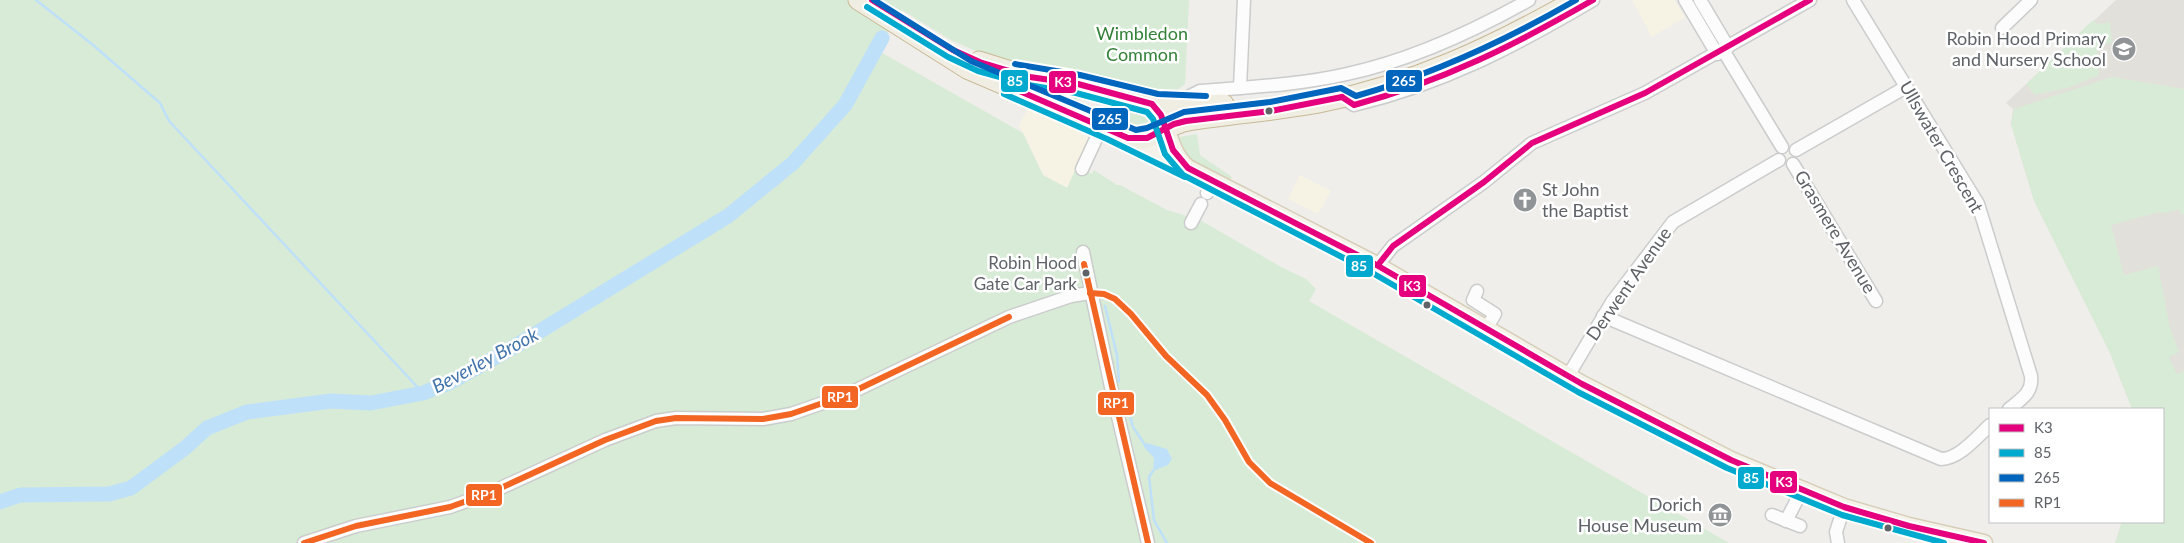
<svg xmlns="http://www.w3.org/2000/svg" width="2184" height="543" font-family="Lato,sans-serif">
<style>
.commercial{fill:#f7f3e4}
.education{fill:#e2e0da}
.green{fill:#d8ebd6}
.water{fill:#bfe0f9}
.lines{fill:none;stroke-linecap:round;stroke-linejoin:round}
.stream{stroke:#bfe0f9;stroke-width:2.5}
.river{stroke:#bfe0f9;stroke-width:15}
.minor-casing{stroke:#cbcccc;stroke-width:15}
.major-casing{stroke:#d7ceb8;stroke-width:19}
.highway-casing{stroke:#c8b996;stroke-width:21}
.minor{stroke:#fdfcfc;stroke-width:12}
.major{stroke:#f4f2e9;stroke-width:16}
.highway{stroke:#f0ede3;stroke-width:19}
.bus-1-casing{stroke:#fff;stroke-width:10}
.bus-2-casing{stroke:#fff;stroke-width:10}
.bus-3-casing{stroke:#fff;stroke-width:10}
.bus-4-casing{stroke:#fff;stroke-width:10}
.bus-1{stroke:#e5007d;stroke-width:6}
.bus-2{stroke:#00a9ce;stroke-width:6}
.bus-3{stroke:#0065bd;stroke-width:6}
.bus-4{stroke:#f26522;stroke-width:6}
.bus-dot{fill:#5f6368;stroke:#fff;stroke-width:2}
.labels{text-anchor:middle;stroke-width:5;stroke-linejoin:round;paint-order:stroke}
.bus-label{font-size:17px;fill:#5f6368;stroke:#fff;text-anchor:end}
.park-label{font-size:18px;fill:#348238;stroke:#fff}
.poi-label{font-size:18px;fill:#5f6368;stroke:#fff;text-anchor:end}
.street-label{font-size:18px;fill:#5f6368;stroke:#fff}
.water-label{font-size:19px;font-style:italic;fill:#4174aa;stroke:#fff}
.line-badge{stroke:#fff;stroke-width:2}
.badge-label{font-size:14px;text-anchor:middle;font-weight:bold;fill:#fff}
</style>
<rect width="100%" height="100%" fill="#efeeea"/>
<g class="commercial">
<path d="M1632,0H1674L1685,17L1652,37Z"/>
<path d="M1030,105L1085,128L1089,138L1068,188L1043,175L1019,125Z"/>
<path d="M1300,175L1331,191L1318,214L1288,199Z"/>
</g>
<path class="education" d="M2116,0H2184V543H2115L2122,522H2163V409H2132L2110,353L2034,201L2011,124L2013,109L2006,103Z"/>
<g class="green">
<path d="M0,0H1189L1185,84L1177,90L1149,88L1148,93L1090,77L1031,66L976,51L951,40L902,10L877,50L1023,133L1043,175L1067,188L1077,166L1092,174L1094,170L1117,185H1120L1167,210L1200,220L1283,268L1306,279L1316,289L1309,301L1729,543H0Z"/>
<path d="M2093,20L2097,24L2110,22L2112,43L2097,45L2099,75L2071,87L2035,95L2026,84Z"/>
<path d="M2112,77L2184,89V214L2182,215L2179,209L2165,213L2159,212L2111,225L2124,275L2158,266L2170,328L2179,352L2169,357L2177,374L2184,371V543H2115L2122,522H2163V409H2132L2110,353L2034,201L2011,124L2014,109Z"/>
<path d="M1033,85L1064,89L1061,94V101L1033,88Z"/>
<path d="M1072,91L1079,92L1075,106L1068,101L1069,93Z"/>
<path d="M1110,101L1147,110L1156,121C1151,136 1130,129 1118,125L1115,107Z"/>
<path d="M1197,134L1200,155L1232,177L1230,181L1186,161L1174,138Z"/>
</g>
<path class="water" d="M1147,443L1167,449L1172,459L1168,465L1153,471L1154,458L1144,447Z"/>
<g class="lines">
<g class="stream">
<path d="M36,0L93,45L160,103L169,121L423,393"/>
<path d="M1105,306L1117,355L1119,382"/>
<path d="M1125,398L1133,427L1145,445"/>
<path d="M1153,471L1149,477L1154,520L1167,543"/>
</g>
<path class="river" d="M0,502L20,495L109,494L131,488L185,448L207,428L247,412L331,401L371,403L423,393L449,383L514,347L728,216L793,163L845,105L882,38"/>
<defs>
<g id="minor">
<path d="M1685,0L1717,54"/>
<path d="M1700,0L1728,47"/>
<path d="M1853,0L1978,204L2031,376C2033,393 2021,399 2009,409"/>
<path d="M2002,28L2031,0"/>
<path d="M1723,50L1782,147"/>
<path d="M1240,88L1244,0"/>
<path d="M1342,97L1354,105C1445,83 1513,47 1593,0"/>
<path d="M1181,106L1190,96L1200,91C1249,87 1299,85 1347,74C1412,60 1472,32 1529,0"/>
<path d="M1796,150L1906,87"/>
<path d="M1793,164L1876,301"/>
<path d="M1082,169L1102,126"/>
<path d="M1207,193L1213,181"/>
<path d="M1191,223L1201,204"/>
<path d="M1083,252L1111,387L1148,543"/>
<path d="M1378,265L1393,246L1484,182L1532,143L1645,93L1810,0"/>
<path d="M1477,291L1473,300L1495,314L1486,329"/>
<path d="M1603,316L1941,459C1959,459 1977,437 1990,425"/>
<path d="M1568,376L1612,302L1673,222L1779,160"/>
<path d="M1772,515L1800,526"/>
<path d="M1786,521L1802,490"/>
<path d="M304,543L356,526L450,507L492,492L605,440L656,421L676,418L763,419L791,414L846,395L1009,317L1071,296L1090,293"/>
<path d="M1838,543L1836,532L1844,507"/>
</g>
<g id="major">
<path d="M1146,102C1169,110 1165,150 1188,168L1373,263L1582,384L1731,460L1844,507L1909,526L1984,543"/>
<path d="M1128,138L1181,165"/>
</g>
<g id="highway">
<path d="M858,0L967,69L1128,138C1151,144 1167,124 1188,121C1232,114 1276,111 1319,103C1414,84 1492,47 1575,0"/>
<path d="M979,61L1030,77L1078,84L1146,102L1181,106L1224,104"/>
</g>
</defs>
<use href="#minor" class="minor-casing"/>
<use href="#major" class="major-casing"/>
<use href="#highway" class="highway-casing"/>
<use href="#minor" class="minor"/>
<use href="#major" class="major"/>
<use href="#highway" class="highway"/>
<defs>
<g id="bus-1">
<path d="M872,0L953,50L982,63L1030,77L1078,84L1152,104L1161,115L1173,150L1188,168L1373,263L1582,384L1731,460L1844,507L1909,526L1984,543"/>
<path d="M1008,86L1128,138H1147L1174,124L1186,121L1271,111L1342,97"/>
<path d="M1342,97L1354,105C1441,82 1515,45 1593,0"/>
<path d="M1378,265L1393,246L1484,182L1532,143L1645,93L1810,0"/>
</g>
<g id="bus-2">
<path d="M867,7L948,57L978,71L1028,85L1076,93L1147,112L1153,119L1165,154L1183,175L1369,271L1578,392L1727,468L1842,515L1944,543"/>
<path d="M1004,94L1107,139L1185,177"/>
</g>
<g id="bus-3">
<path d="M874,0L971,61L1136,130L1147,128L1184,112L1270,102L1341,88L1356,96C1434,74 1505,41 1576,0"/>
<path d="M1015,64L1080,75L1158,94L1206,96"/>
</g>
<g id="bus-4">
<path d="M1084,264L1148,543"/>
<path d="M1090,293L1104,294L1115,299L1131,314L1166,356L1207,395L1225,420L1249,462L1270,483L1371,543"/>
<path d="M304,543L356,526L450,507L492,492L605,440L656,421L676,418L763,419L791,414L846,395L1009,317"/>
</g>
</defs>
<use href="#bus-1" class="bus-1-casing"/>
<use href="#bus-2" class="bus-2-casing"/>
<use href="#bus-3" class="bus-3-casing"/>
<use href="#bus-4" class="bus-4-casing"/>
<use href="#bus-1" class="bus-1"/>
<use href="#bus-2" class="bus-2"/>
<use href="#bus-3" class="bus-3"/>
<use href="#bus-4" class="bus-4"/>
</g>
<defs>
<symbol id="school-disc" viewBox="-11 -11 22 22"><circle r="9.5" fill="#919496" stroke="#fff"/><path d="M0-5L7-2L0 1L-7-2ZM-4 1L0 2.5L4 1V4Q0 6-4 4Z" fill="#fff"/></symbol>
<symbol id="church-disc" viewBox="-11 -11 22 22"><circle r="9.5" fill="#919496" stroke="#fff"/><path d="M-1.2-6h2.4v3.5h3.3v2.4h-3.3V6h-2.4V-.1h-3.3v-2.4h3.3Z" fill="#fff"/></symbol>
<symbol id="museum-disc" viewBox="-11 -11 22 22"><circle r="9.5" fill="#919496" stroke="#fff"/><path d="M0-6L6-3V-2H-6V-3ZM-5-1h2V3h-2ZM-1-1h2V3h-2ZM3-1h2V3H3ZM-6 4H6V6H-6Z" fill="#fff"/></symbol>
</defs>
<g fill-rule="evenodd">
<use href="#school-disc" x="2110" y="35" width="28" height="28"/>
<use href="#church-disc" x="1511" y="186" width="28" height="28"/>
<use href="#museum-disc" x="1706" y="501" width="28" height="28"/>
</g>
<g class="bus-dot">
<circle cx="1269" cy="111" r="4.5"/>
<circle cx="1086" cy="273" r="4.5"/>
<circle cx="1427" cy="305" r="4.5"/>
<circle cx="1888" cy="528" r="4.5"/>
</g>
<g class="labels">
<g class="bus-label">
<text x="1077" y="269">Robin Hood<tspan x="1077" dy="21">Gate Car Park</tspan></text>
</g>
<g class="park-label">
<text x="1142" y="40">Wimbledon<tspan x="1142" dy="21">Common</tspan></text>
</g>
<g class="poi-label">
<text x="2106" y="45">Robin Hood Primary<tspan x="2106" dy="21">and Nursery School</tspan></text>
<text x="1542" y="196" text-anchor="start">St John<tspan x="1542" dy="21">the Baptist</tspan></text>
<text x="1702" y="511">Dorich<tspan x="1702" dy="21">House Museum</tspan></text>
</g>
<g class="street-label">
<text transform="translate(1941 147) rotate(60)" y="6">Ullswater Crescent</text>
<text transform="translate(1835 232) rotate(59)" y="6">Grasmere Avenue</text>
<text transform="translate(1629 284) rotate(-55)" y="6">Derwent Avenue</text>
</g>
<g class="water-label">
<text transform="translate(485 360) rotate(-28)" y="7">Beverley Brook</text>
</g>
</g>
<g class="line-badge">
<rect x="1385" y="69" width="38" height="24" rx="5" fill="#0065bd"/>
<rect x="1000" y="69" width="29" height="24" rx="5" fill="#00a9ce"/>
<rect x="1048" y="70" width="29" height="24" rx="5" fill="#e5007d"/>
<rect x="1091" y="107" width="38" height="24" rx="5" fill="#0065bd"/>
<rect x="1345" y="254" width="29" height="24" rx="5" fill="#00a9ce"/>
<rect x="1398" y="274" width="29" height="24" rx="5" fill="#e5007d"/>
<rect x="821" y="385" width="38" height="24" rx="5" fill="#f26522"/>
<rect x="1097" y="391" width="38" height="25" rx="5" fill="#f26522"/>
<rect x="1737" y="466" width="28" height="24" rx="5" fill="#00a9ce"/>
<rect x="1769" y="470" width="29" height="24" rx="5" fill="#e5007d"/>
<rect x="465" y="483" width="38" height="24" rx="5" fill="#f26522"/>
</g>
<g class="badge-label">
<text x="1404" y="86">265</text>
<text x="1015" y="86">85</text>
<text x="1063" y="87">K3</text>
<text x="1110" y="124">265</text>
<text x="1359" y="271">85</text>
<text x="1412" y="291">K3</text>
<text x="840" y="402">RP1</text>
<text x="1116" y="408">RP1</text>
<text x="1751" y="483">85</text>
<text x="1784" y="487">K3</text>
<text x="484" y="500">RP1</text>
</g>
<rect x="1989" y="408" width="175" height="115" fill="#ffffff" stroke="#bfc1c3"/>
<rect x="1999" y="424" width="25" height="8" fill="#e5007d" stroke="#bfc1c3"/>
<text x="2034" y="433" font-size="15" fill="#5f6368">K3</text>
<rect x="1999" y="449" width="25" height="8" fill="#00a9ce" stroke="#bfc1c3"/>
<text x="2034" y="458" font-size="15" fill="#5f6368">85</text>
<rect x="1999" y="474" width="25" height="8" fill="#0065bd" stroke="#bfc1c3"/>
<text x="2034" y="483" font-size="15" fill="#5f6368">265</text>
<rect x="1999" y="499" width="25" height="8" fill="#f26522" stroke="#bfc1c3"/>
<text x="2034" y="508" font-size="15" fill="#5f6368">RP1</text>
</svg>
